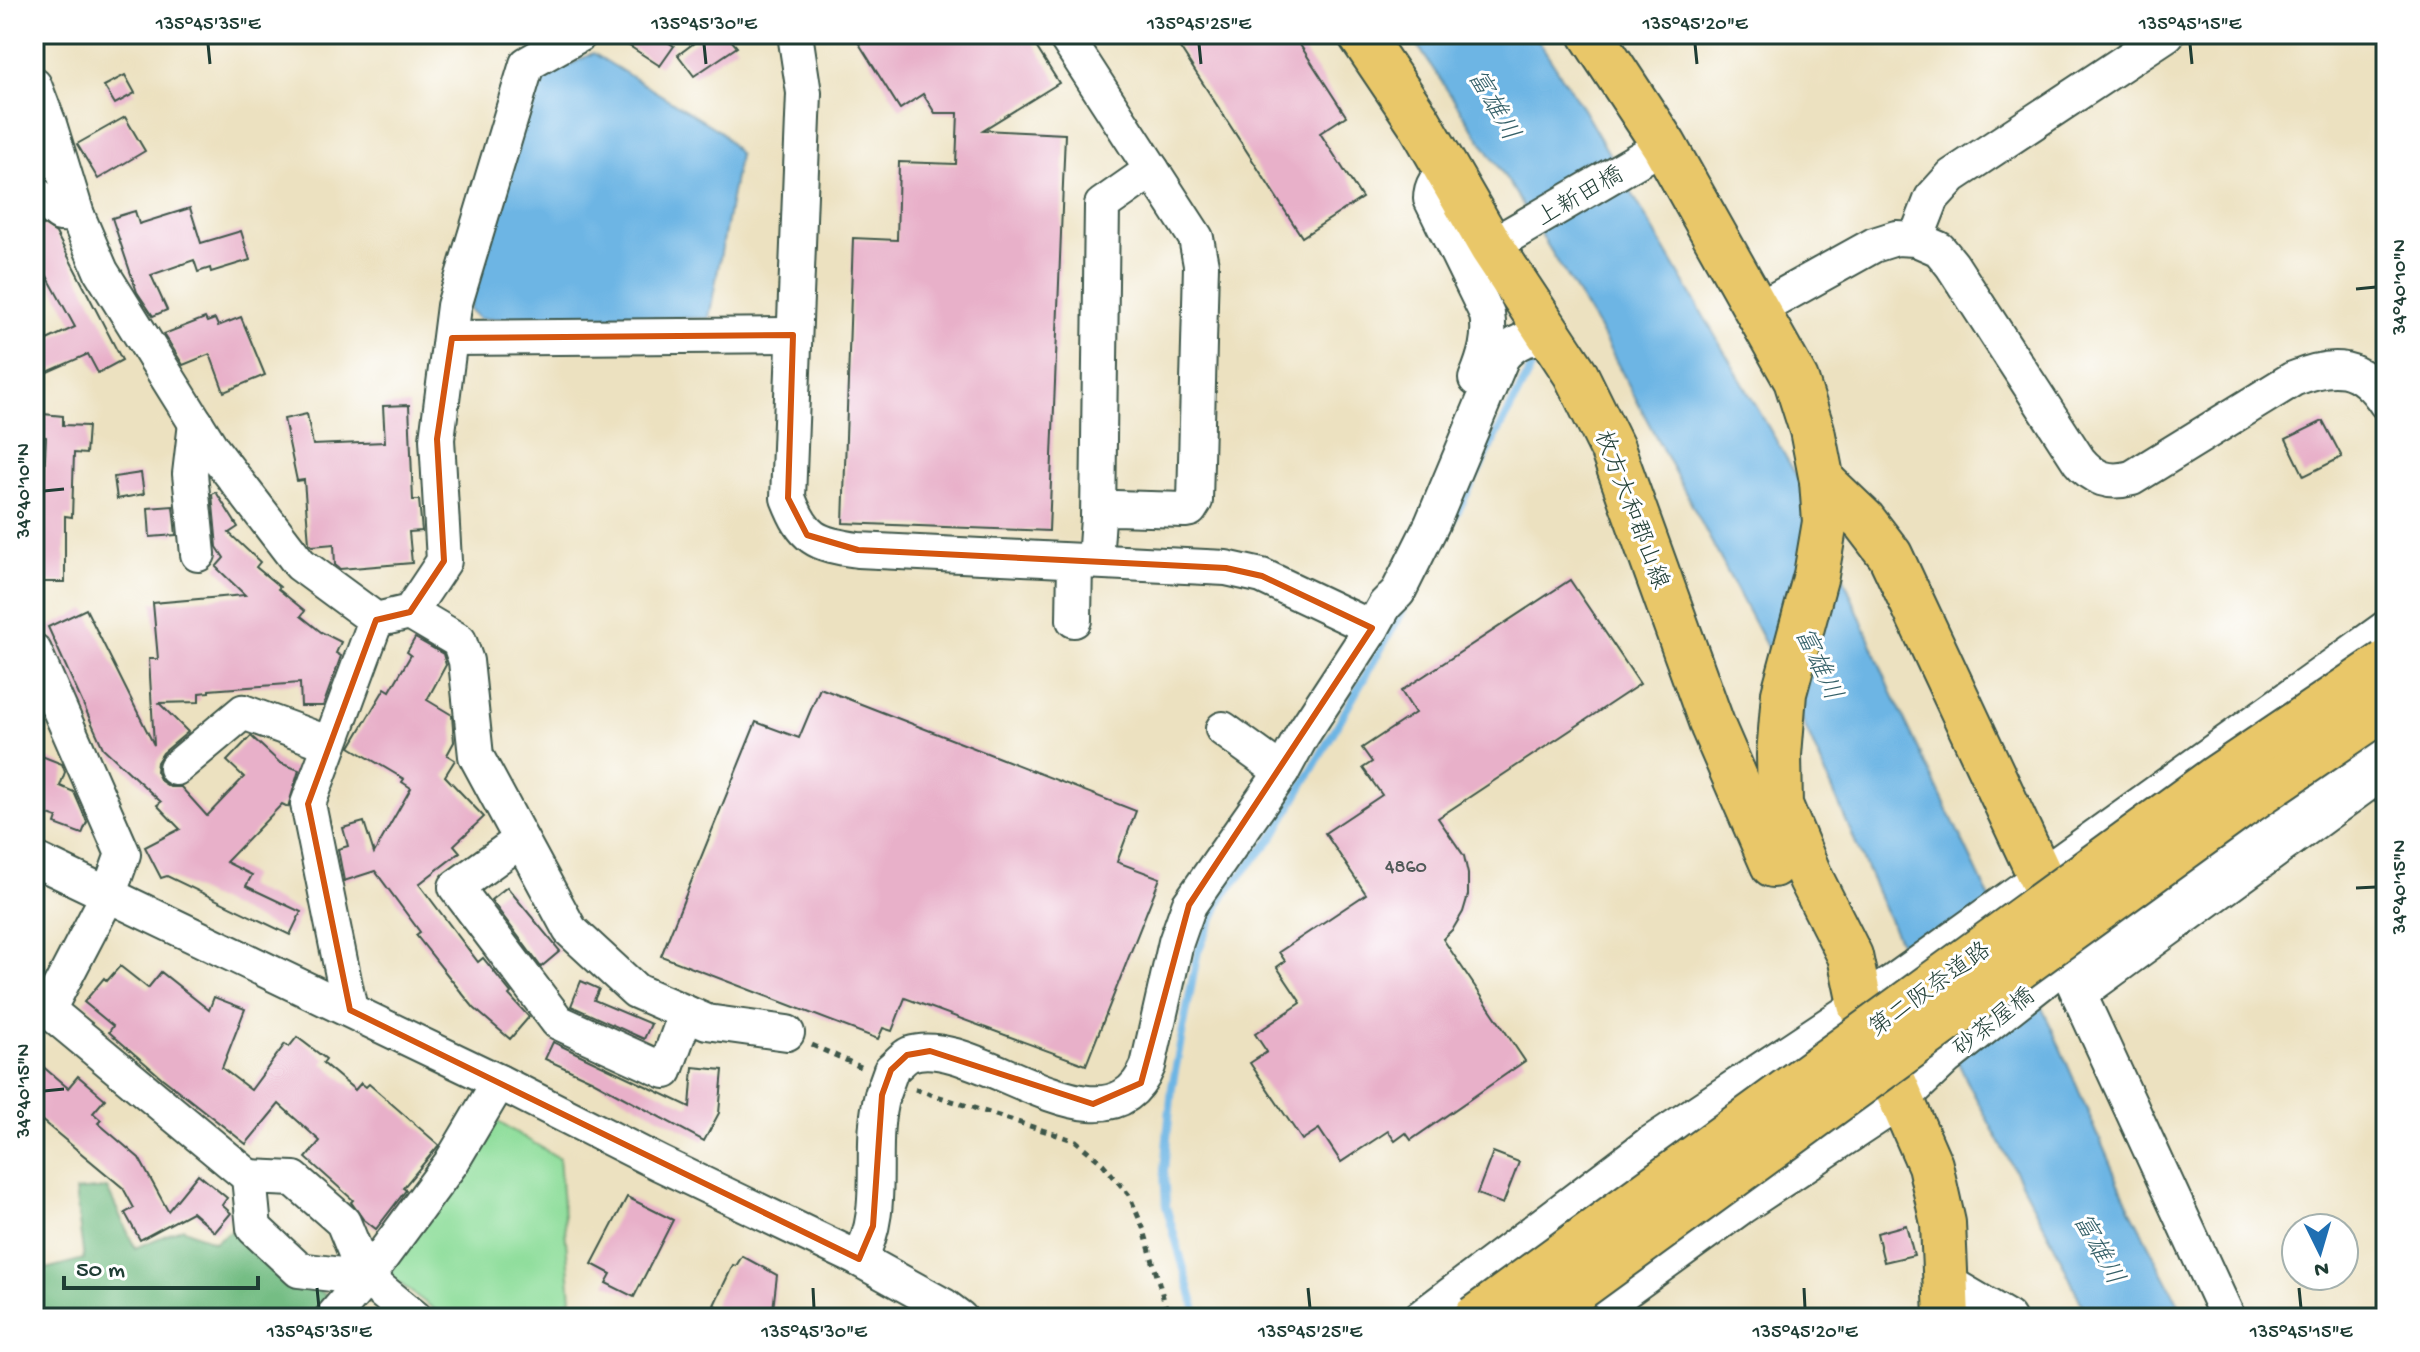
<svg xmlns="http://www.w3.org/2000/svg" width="2420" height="1352" font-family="'Gochi Hand','Klee One',sans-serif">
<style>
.green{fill:#90de9c;stroke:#588e68;stroke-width:2}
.forest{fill:#74bd84;stroke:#4a7d5c;stroke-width:2}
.water{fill:#6db5e4;stroke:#46798c;stroke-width:2}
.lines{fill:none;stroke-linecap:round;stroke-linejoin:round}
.stream{stroke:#6db5e4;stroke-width:8}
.building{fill:#e8b0c9}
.minor-casing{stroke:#3e5649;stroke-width:38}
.major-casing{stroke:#3e5649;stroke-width:48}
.path{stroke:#3e5649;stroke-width:5;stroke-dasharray:6 6;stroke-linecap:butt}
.minor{stroke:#fff;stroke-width:34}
.major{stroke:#e9c769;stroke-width:44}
.minor-bridge-casing{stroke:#3e5649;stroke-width:38;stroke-linecap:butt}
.highway-bridge-casing{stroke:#3e5649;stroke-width:48;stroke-linecap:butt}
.minor-bridge{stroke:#fff;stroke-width:34}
.highway-bridge{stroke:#e9c769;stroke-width:44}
.marked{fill:none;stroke:#d45610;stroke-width:6;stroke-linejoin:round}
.ticks{fill:none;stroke:#1f3d34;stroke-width:3}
.labels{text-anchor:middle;stroke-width:6;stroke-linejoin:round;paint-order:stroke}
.number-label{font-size:20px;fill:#515a59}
.street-label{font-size:24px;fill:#1f3d34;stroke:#fff}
.water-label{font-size:26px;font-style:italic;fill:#366169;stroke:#fff}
.neatline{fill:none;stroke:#1f3d34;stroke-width:3}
.ticks-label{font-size:20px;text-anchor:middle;fill:#1f3d34}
</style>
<rect width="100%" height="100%" fill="#fff"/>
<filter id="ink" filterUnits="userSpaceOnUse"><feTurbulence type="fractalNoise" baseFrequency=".0125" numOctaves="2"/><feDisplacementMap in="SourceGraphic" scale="16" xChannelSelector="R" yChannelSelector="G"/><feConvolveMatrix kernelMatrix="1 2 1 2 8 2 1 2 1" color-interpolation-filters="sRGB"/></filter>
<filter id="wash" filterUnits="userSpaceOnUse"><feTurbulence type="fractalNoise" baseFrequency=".006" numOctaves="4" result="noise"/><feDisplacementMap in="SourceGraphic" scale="32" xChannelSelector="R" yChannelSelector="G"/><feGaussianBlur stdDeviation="1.8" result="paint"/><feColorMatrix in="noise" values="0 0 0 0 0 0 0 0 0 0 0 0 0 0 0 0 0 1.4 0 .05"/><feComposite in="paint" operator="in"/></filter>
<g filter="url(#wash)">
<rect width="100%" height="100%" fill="#ece1c0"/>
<path class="green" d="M493,1119L559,1158L571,1299L546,1318H446L383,1271Z"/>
<path class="forest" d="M107,1188L135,1248L183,1228L214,1242L232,1230L283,1276L312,1285L327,1296L312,1318H34V1272L84,1259L75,1191Z"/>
<g class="water">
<path d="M1410,34H1534L1580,104L1812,502L1891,691L2052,1029L2130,1209L2186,1318H2088L2055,1246L1969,1085L1887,915L1787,685L1599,329L1511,186Z"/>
<path d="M593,53L721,132L739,155L709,318L479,319L469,309L533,84Z"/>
</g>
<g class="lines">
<g class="stream">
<path d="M34,55L44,79"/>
<path d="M1444,538L1542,347"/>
<path d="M1198,1318L1166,1206L1164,1170L1172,1087L1198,951L1223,896L1274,836L1406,605"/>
</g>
</g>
<g id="blocks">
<g class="building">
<path d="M611,34H655L674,46L660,66Z"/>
<path d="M706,34H726L737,47L694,76L678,55Z"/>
<path d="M853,34H1028L1059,83L983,130L1065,134L1049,531L843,523L853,238L897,240L899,162L956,164L958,113H935L923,94L900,109Z"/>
<path d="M1171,34H1293L1346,116L1320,133L1362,198L1302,237Z"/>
<path d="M125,75L135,93L115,104L104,86Z"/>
<path d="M125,117L145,151L98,179L77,144Z"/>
<path d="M190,208L201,243L241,231L250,260L211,272L210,268L198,272L194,260L151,275L167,310L153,316L137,292L112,218L135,211L139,224Z"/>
<path d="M34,219L56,233L122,360L98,373L88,354L34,378V346L75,327L41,265L34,269Z"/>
<path d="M241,317L265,375L224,392L210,354L183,365L164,334L205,318L207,322L215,319L218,326Z"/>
<path d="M409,405L413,500H419L422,531L409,532L412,563L340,569L335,565L334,544L312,546L309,543L304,480L297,481L284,419L307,414L313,445L385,442L383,406Z"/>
<path d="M43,414L63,416V425L88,426L86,454L74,453L72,517L65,516V582H38V574H34L36,478L44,479L46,437L41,436Z"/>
<path d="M2323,421L2342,457L2304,476L2286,439Z"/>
<path d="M141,473L144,494L117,499L114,477Z"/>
<path d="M216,492L238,527L229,533L260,562L256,567L280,587L278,589L305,611L301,616L321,632L341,642L336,653L341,656L323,706H301L300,683L209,690V692L199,693V702L159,703L188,732L163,753L157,762L156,771L161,781L170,787H181L207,816L244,777L227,761L251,736L280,763L299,770L288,807L282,804L226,862L252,875L246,886L301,912L290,935L167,876L161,878L145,847L180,829L157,805L161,802L103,748L48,627L86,609L154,745L149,659H158L153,603L245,595L216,567L224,558L217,547L212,494Z"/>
<path d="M173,506L176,535L150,537L148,508Z"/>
<path d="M1570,580L1640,684L1438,818L1464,856L1468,874V895L1463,912L1453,929L1443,939L1525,1061L1411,1140L1406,1133L1395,1141L1388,1131L1341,1162L1319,1129L1302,1140L1250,1063L1267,1052L1255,1034L1301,1003L1277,967L1285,961L1279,952L1366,894L1325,833L1382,795L1363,768L1372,762L1362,748L1415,713L1401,691Z"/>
<path d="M415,638L443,654L446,665L427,700L452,715L454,742L447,755L455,760L445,776L484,817L454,845L460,852L419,884L478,962L483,958L511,993L509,995L529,1017L510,1039L474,1008L453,982L416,935L420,932L375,871L344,881L338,849L348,846L343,828L364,822L374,853L411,788L402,782L404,779L350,747L385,688L390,691L411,655L407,652Z"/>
<path d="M820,688L1136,811L1117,862L1160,878L1086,1065L905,998L892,1031L883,1028L878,1039L661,956L756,722L799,738Z"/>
<path d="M34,753L62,764L65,772L60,786L74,792L87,822L82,834L55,824L57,818L34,810Z"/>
<path d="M507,887L560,951L541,967L491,900Z"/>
<path d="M120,966L148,988L161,972L209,1010L214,997L245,1009L222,1068L251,1090L285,1044L289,1047L297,1037L326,1059L323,1063L355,1090L361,1083L366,1087L369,1084L439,1145L403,1188L406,1190L376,1229L363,1219L351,1202L353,1200L306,1158L320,1141L279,1104L246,1144L162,1078L109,1032L113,1026L84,1002L104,978L107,981Z"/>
<path d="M581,981L599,989L594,1000L651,1024L644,1039L571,1006Z"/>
<path d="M553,1042L690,1107L693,1067L723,1070L719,1113L704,1141L591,1080L545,1059Z"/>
<path d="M34,1059L68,1088L78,1076L105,1099L93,1113L101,1120L98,1123L139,1158L168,1211L198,1174L227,1198L222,1205L231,1213L215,1232L192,1212L140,1240L125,1213L134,1208L123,1188L34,1114Z"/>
<path d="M1493,1152L1519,1162L1503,1204L1477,1194Z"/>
<path d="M627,1197L673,1220L634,1297L606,1283L611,1274L592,1264Z"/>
<path d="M1906,1225L1914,1255L1884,1262L1877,1233Z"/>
<path d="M742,1256L777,1275L772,1318H741L714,1305L733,1265L736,1266Z"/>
</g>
</g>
</g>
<g filter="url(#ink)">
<use href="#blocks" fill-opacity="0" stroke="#3e5649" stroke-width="2"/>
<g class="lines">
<defs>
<g id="minor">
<path d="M795,34L804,93L788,498C804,539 815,544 858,550L1226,568L1262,576L1372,628"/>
<path d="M1064,34L1196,238L1201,265L1195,501L1190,509L1185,510L1114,508L1102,510L1098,518L1095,561"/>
<path d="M34,85L49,124L77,215L101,271L212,449L300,564L376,620L410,612L444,561L437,439L454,306L527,64L580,34"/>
<path d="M1447,170C1437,179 1431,185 1431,199L1487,314C1491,338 1485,357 1476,379"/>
<path d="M34,193L60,214L77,215"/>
<path d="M1916,239L1932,198L1952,176L2167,34"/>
<path d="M1491,246L1664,145"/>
<path d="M1757,310L1874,245L1896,238L1916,239L1939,249L1952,265L2079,461C2094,479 2109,484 2132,478L2293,379C2335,362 2360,364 2386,403"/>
<path d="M452,338L793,335"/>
<path d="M196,423L190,474L198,554"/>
<path d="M1098,518L1102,205L1152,170"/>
<path d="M410,612L459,641L466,661L476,756L570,930L636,991L707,1022L787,1033"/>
<path d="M1074,620L1075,561"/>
<path d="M34,651L123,854L109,893L48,1010L249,1177"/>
<path d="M1223,729L1282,772"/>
<path d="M176,768L243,712L330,744"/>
<path d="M521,840L456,887L558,1022L665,1071L686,1013"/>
<path d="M34,859L499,1082L659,1163L859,1259L944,1306L960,1318"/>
<path d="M2065,964L2228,1318"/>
<path d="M2079,994L2386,770"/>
<path d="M350,1010L308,804L376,620"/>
<path d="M891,1070C897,1065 903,1057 910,1054C974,1031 1106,1166 1148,1066L1176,942L1189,905L1282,772L1302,735L1372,628L1385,605L1398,592L1432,524L1502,357C1516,340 1529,336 1551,338"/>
<path d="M859,1259C888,1210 867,1149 882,1095"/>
<path d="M366,1278L299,1270L254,1228L249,1177L294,1179L343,1222L366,1278L415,1318"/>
<path d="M1945,1281L2008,1318"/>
<path d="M332,1318L366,1278L451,1163L499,1082"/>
<path d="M1420,1318L1648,1145L1893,982L2386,628"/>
<path d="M1588,1318L1741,1207L1901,1101L1946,1058L2065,964L2386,739"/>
</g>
<g id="major">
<path d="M1360,34L1418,120L1491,246L1575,373L1612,448L1713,727L1773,865"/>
<path d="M1591,34L1664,145L1796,380L1812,430L1822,481L1825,522L1816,575L1784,693L1779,755L1780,805L1811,879L1850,956L1860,1004L1930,1165L1943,1223L1947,1318"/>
<path d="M1822,481L1864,521L1890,555L2041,878"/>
</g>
</defs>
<use href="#minor" class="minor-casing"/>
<use href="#major" class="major-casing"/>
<g class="path">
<path d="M34,327V330"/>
<path d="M812,1045L861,1067"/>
<path d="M915,1089L1076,1141L1103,1164L1129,1195L1144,1230L1169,1318"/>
</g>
<use href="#minor" class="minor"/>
<use href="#major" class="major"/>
<defs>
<path id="minor-bridge" d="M882,1095L891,1070"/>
<g id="highway-bridge">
<path d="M1475,1318L2216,778L2386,663"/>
<path d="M1538,1318L2238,808L2386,707"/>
</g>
</defs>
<use href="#minor-bridge" class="minor-bridge-casing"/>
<use href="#highway-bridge" class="highway-bridge-casing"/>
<use href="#minor-bridge" class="minor-bridge"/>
<use href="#highway-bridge" class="highway-bridge"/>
</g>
</g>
<path class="marked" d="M793,335L788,498L807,535L858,550L1226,568L1262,576L1372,628L1189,905L1141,1083L1093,1104L930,1051L907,1055L891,1070L882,1095L873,1226L859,1259L350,1010L308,804L376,620L410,612L444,561L437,439L452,338Z"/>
<path class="ticks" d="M208,44L210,64M704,44L706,64M1199,44L1201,64M1695,44L1697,64M2190,44L2192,64M2356,289L2376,287M44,491L64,489M2356,888L2376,887M44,1091L64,1089M317,1288L319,1308M813,1288L814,1308M1308,1288L1310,1308M1804,1288L1805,1308M2299,1288L2301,1308"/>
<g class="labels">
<g class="number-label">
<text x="1406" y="872">4860</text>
</g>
<g class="street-label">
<text transform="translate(1579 195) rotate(-30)" y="8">上新田橋</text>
<text transform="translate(1633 509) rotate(69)" y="8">枚方大和郡山線</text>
<text transform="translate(1929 988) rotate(-36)" y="8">第二阪奈道路</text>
<text transform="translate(1993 1021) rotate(-38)" y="8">砂茶屋橋</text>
</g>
<g class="water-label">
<text transform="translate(1495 104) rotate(60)" y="9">富雄川</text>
<text transform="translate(1820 663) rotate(65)" y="9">富雄川</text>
<text transform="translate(2100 1248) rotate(61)" y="9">富雄川</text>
</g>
</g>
<rect width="2420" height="1352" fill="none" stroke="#fff" stroke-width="88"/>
<g transform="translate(2320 1252) rotate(175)"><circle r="38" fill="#ffffff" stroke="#a5b1ae" stroke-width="2"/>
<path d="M0-6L14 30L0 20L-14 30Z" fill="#1f6fb2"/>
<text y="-12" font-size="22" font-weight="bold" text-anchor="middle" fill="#1f3d34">N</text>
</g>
<path d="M64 1276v12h194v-12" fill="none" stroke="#1f3d34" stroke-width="4"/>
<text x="76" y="1276" font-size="24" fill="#1f3d34" stroke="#ffffff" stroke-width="6" paint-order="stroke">50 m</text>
<rect x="44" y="44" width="2332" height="1264" class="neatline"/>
<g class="ticks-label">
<text x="208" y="29">135°45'35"E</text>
<text x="704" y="29">135°45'30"E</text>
<text x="1199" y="29">135°45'25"E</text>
<text x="1695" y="29">135°45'20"E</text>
<text x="2190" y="29">135°45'15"E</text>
<text transform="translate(2398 287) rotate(-90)" y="7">34°40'10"N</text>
<text transform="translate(22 491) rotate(-90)" y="7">34°40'10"N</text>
<text transform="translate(2398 887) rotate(-90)" y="7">34°40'15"N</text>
<text transform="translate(22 1091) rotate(-90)" y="7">34°40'15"N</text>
<text x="319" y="1337">135°45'35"E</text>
<text x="814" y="1337">135°45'30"E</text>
<text x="1310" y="1337">135°45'25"E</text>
<text x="1805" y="1337">135°45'20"E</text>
<text x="2301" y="1337">135°45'15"E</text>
</g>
</svg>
